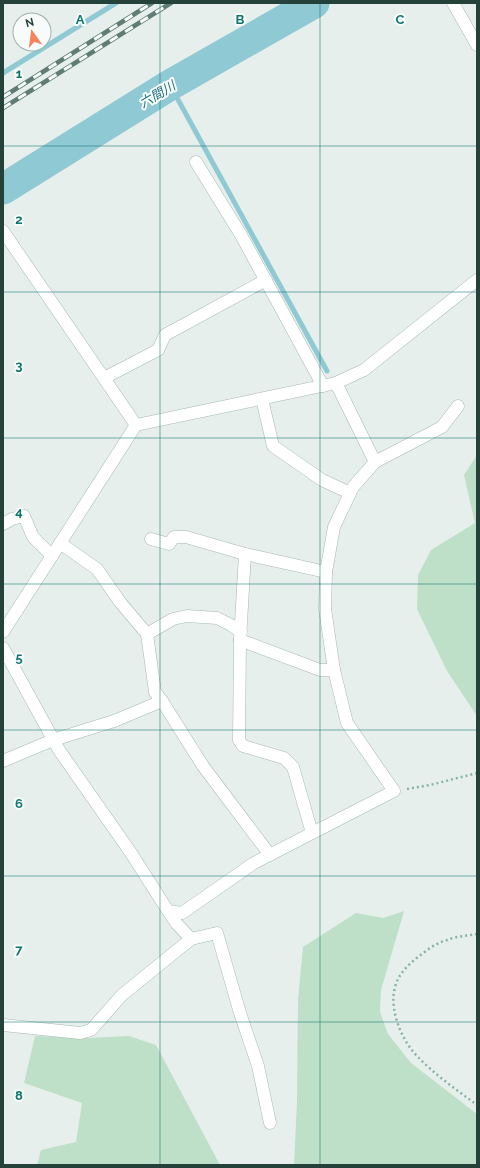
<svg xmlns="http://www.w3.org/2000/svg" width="480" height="1168" font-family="Raleway,'Noto Sans JP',sans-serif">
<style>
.green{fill:#bfe0c8}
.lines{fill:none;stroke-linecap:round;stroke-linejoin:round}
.stream{stroke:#8ec9d4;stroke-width:5}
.river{stroke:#8ec9d4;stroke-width:31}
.minor-casing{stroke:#a8b8b2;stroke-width:13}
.path{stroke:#86b3a5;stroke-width:2.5;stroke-dasharray:2 3;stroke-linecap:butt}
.minor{stroke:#fff;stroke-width:12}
.rail-casing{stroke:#5f7d75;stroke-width:4.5}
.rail{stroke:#f7fbf9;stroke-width:3;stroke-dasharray:9;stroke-linecap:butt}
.grid{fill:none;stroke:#0f766e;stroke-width:1;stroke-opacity:0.55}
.labels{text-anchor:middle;stroke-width:4;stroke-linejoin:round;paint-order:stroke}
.water-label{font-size:13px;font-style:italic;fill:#1c6f80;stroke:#f7fbf9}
.grid-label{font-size:13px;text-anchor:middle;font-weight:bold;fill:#0f766e;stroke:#f7fbf9;stroke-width:4;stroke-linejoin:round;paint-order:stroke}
</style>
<rect width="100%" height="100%" fill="#e6efeb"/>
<g class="green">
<path d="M477,455V716L447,671L417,609L418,575L431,550L475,523L464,475Z"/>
<path d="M404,911L381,990L380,1012L388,1034L411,1063L477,1114V1165H294L297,1101L298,1000L303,947L356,913L383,918Z"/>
<path d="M35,1036L87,1038L129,1036L156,1045L220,1165H37L41,1150L76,1142L82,1103L24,1083Z"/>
</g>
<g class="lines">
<g class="stream">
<path d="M3,73L116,3"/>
<path d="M170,85L327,371"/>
</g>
<path class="river" d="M3,189L170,85L314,3"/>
<defs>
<g id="minor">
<path d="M453,3L477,45"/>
<path d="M196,162L241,235L323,386"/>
<path d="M3,231L136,425"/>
<path d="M104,378L158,350L165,335L266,280"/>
<path d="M262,399L273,446L322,480L350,493"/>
<path d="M375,462L442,427L458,406"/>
<path d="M3,524L12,519L24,516L33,537L52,556"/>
<path d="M151,539L169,544L174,537H186L245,554L326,572"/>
<path d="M60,543L97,569L120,602L147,634"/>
<path d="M245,554L240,640L239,740L243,746L284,758L293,767L312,833"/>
<path d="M3,632L136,425L336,383L364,370L477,280"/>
<path d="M240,640L320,670H334"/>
<path d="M3,648L59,750L131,853L168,911L182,913L254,863L394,791L347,723L334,670L325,609L326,572L334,527L353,487L375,462L336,383"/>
<path d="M162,701L155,692L147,634L173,619L187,616L217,618L231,625L241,632"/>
<path d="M3,761L53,740L114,721L162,701L203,766L270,855"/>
<path d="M168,911L177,924L191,939"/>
<path d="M3,1025L80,1033L91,1030L122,995L191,939L217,933L240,1013L258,1066L270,1123"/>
</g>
</defs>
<use href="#minor" class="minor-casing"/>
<g class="path">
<path d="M407,789L430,785L477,773"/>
<path d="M477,934C467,936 456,936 447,940C436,943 427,950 418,957C396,974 389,990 396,1018C400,1032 407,1046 418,1057C435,1075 457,1090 477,1105"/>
</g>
<use href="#minor" class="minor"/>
<defs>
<g id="rail">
<path d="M3,97L152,3"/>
<path d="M3,108L171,3"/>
</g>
</defs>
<use href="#rail" class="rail-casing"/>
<use href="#rail" class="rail"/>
</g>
<path class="grid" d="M160,3V1165M320,3V1165M3,146H477M3,292H477M3,438H477M3,584H477M3,730H477M3,876H477M3,1022H477"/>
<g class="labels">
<g class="water-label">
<text transform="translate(157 94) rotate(-31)" y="5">六間川</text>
</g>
</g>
<g class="grid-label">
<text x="80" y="24">A</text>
<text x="240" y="24">B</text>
<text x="400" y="24">C</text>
<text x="19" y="78">1</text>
<text x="19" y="224">2</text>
<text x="19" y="370">3</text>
<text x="19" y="516">4</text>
<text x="19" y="662">5</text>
<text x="19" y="808">6</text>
<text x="19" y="954">7</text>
<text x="19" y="1100">8</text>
</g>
<rect width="480" height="1168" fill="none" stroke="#24423a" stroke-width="8"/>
<g transform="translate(32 32) rotate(346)"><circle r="19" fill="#f7fbf9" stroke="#a3b1ad"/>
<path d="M0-3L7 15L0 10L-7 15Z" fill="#f4845f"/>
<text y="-6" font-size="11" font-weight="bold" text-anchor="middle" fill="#24423a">N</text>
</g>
</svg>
